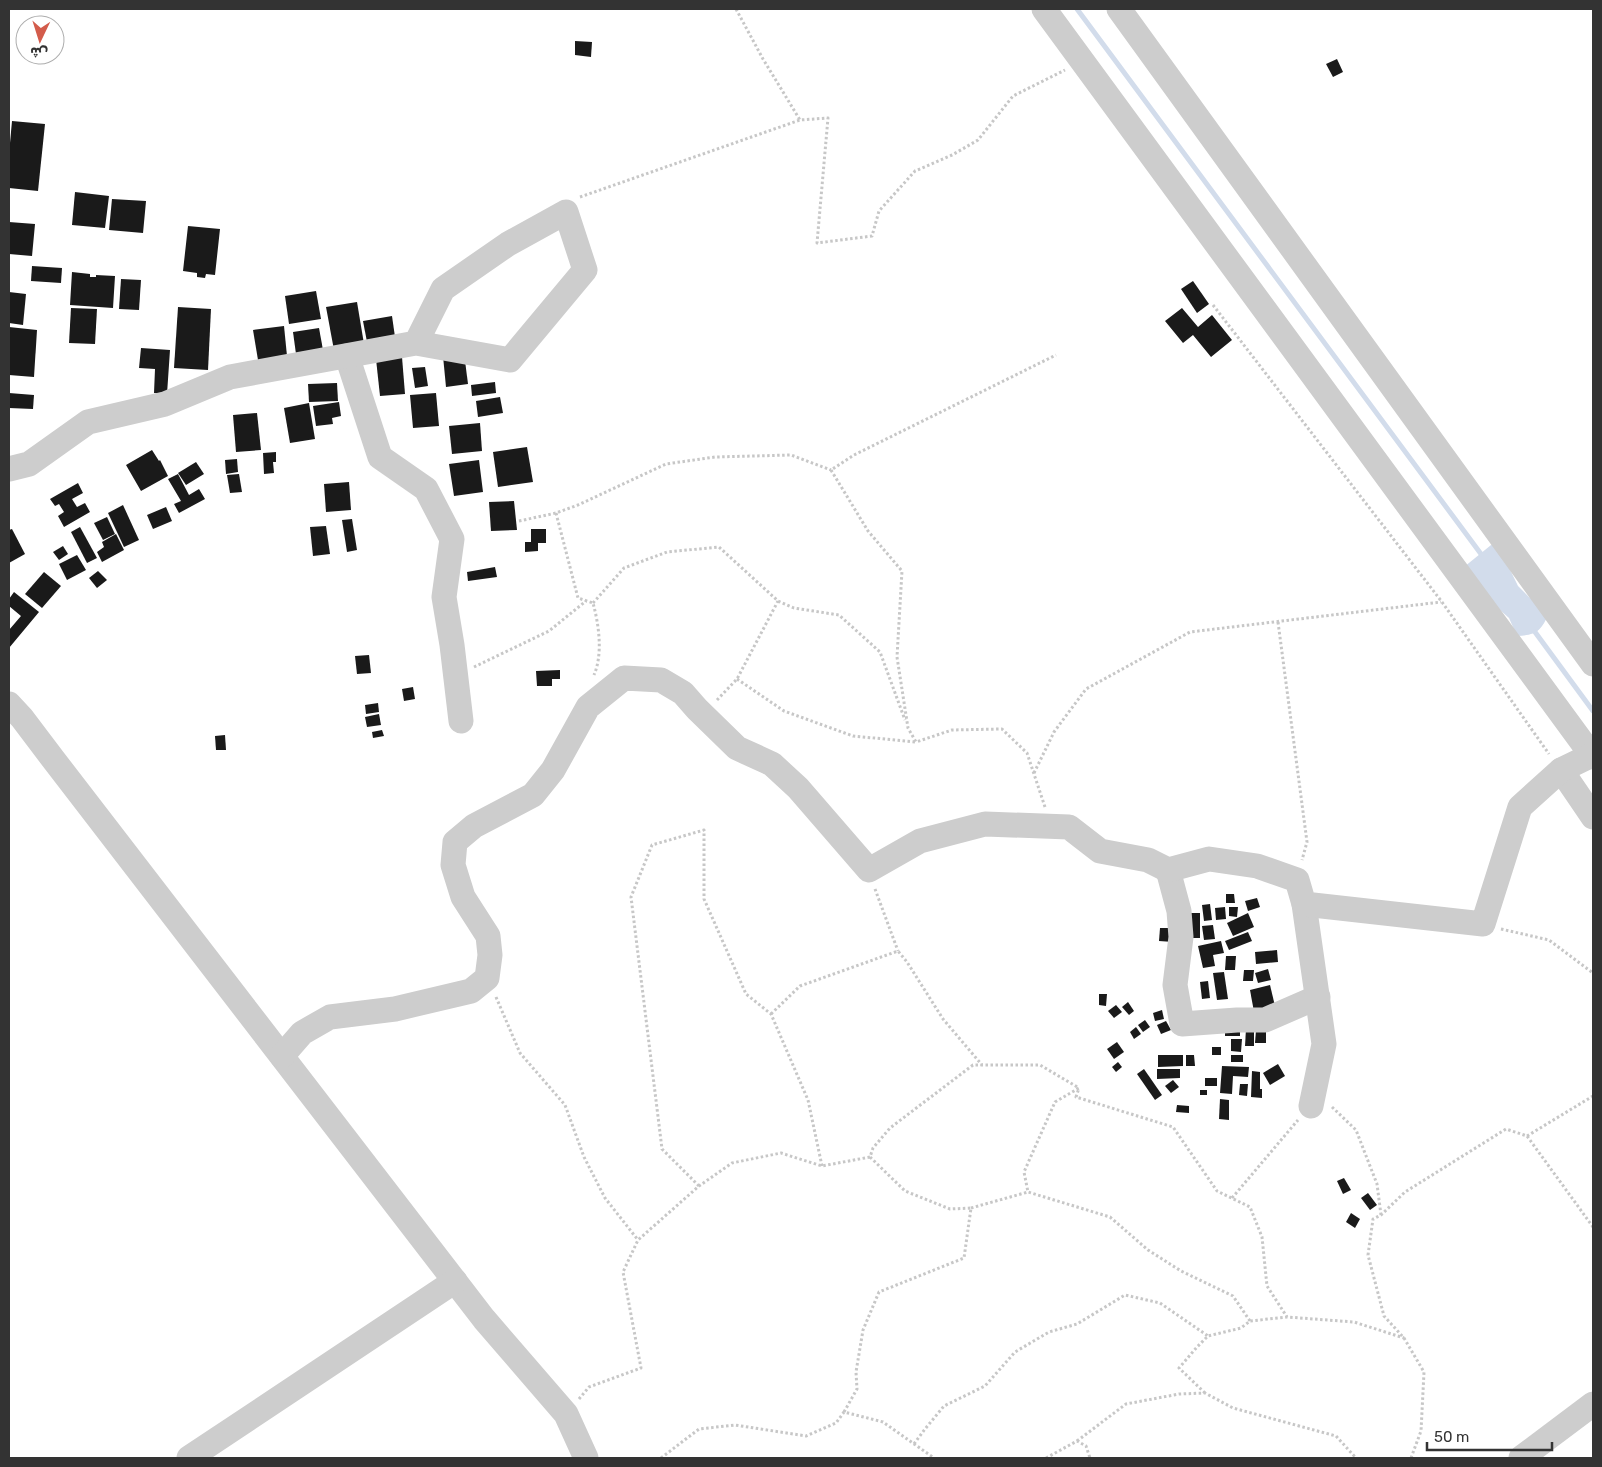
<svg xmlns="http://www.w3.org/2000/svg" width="1602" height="1467" font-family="Rubik,Vazirmatn,sans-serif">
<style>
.water{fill:#d2dceb}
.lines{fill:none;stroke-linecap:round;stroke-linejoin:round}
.stream{stroke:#d2dceb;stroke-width:5}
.building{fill:#1a1a1a}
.path{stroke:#c7c7c7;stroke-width:3;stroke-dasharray:2.5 2.5;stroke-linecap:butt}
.minor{stroke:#cdcdcd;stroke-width:25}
</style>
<rect width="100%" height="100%" fill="#fff"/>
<path class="water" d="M1496,541L1518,586L1529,597L1549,613C1541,631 1537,635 1517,636L1509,618L1500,610L1464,567Z"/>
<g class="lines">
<g class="stream">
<path d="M1077,9L1481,554"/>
<path d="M1535,632L1593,711"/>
</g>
</g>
<g class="building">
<path d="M575,41L592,42L591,57L575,55Z"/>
<path d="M1337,59L1343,72L1333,77L1326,64Z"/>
<path d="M12,121L45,124L38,191L9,188V154Z"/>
<path d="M75,192L109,196L105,228L72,225Z"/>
<path d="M112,199L146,201L143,233L109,230Z"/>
<path d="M9,222L35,224L32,256L9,254Z"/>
<path d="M188,226L220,229L215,275L206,274L205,278L197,277V273L183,271Z"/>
<path d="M32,266L62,268L61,283L31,281Z"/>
<path d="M72,272L90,274V277H96V275L115,276L113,308L70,305Z"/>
<path d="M121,279L141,280L139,310L119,309Z"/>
<path d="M1193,281L1209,304L1197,313L1181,289Z"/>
<path d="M316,291L321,319L289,324L285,296Z"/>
<path d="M9,292L26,294L23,325L9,323Z"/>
<path d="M357,302L364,344L334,350L326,307Z"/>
<path d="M178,307L211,309L208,370L174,368Z"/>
<path d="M71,308L97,309L95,344L69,343Z"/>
<path d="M1182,308L1198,327L1212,315L1232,340L1211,357L1193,335L1183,343L1165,321Z"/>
<path d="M392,316L395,337L367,342L363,321Z"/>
<path d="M284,326L287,356L258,360L253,330Z"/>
<path d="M9,327L37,330L34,377L9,375Z"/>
<path d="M319,328L323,350L296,354L293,332Z"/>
<path d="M141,348L170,350L167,394L154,393L155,369L139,368Z"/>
<path d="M464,353L468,384L446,387L443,356Z"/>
<path d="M402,357L405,394L380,396L376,359Z"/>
<path d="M425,367L428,386L415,388L412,368Z"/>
<path d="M495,382L496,393L472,396L471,385Z"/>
<path d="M337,383L338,401L309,402L308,384Z"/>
<path d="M9,393L34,395L33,409L9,408Z"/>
<path d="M436,393L439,426L413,428L410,395Z"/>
<path d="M500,397L503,413L478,417L476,401Z"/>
<path d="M339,402L341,416L332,418L333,424L316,426L313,406Z"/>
<path d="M309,403L315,439L290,443L284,408Z"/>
<path d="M257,413L261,450L236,452L233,415Z"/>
<path d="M480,423L482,451L452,454L449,426Z"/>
<path d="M527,447L533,482L498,487L493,452Z"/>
<path d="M152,450L159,461L160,460L168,476L141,491L126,465Z"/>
<path d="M276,452V462H273L274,473L264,474L263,453Z"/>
<path d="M237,459L238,472L226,474L225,460Z"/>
<path d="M479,460L483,492L454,496L449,464Z"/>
<path d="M196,462L204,474L186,485L178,473Z"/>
<path d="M178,474L189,495L199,489L205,499L179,513L174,504L181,501L168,479Z"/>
<path d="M239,474L242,492L230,493L227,475Z"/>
<path d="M349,482L351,510L326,512L324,484Z"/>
<path d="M78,483L83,493L72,499L77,507L85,503L90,512L64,527L58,516L64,512L59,504L55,506L50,499Z"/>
<path d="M514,501L517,530L491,531L489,502Z"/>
<path d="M123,505L139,540L124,547L108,513Z"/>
<path d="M166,507L172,521L153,529L147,515Z"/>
<path d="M107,517L115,534L103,540L94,523Z"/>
<path d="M352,519L357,550L347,552L342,520Z"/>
<path d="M326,526L330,554L313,556L310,527Z"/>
<path d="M80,527L97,558L87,563L71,532Z"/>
<path d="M12,529L25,554L9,563V530Z"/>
<path d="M531,529H546V543H538V551L525,552V542H531Z"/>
<path d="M116,534L124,550L102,562L97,552L104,547L102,542Z"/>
<path d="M63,546L68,554L59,560L53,552Z"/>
<path d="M77,555L86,570L67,580L59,564Z"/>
<path d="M495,567L497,577L468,581L467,572Z"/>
<path d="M98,571L107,580L97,588L89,578Z"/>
<path d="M44,572L61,586L42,608L25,594Z"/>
<path d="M14,592L39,612L9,648V630L21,616L9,606V599Z"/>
<path d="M369,655L371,673L357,674L355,656Z"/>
<path d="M560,670V679H552V686H537L536,671Z"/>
<path d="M413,687L415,699L404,701L402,689Z"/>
<path d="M378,703L379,712L366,714L365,705Z"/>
<path d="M379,714L381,725L367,727L365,717Z"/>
<path d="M382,730L384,736L373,738L372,732Z"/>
<path d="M225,735L226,750H216L215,736Z"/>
<path d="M1226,894H1234L1235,903H1226Z"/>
<path d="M1257,898L1260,907L1248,911L1245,901Z"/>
<path d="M1210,904L1212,920L1204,921L1202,905Z"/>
<path d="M1225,907L1226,919L1216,920L1215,908Z"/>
<path d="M1229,907H1238L1237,917L1229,916Z"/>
<rect x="1191" y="913" width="9" height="25"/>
<path d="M1248,913L1254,927L1233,936L1227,923Z"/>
<path d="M1213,925L1215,939L1204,940L1202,926Z"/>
<path d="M1160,928H1173V942L1159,941Z"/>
<path d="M1248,932L1252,941L1229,950L1225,941Z"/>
<path d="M1221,941L1224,953L1213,955L1215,966L1203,968L1198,946Z"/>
<path d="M1277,950L1278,962L1256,964L1255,952Z"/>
<path d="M1226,956H1236L1235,970H1225Z"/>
<path d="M1268,969L1271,980L1258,983L1255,973Z"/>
<path d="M1244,970H1254L1253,981H1243Z"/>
<path d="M1224,972L1228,999L1217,1000L1213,973Z"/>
<path d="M1208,981L1210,998L1202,999L1200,982Z"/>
<path d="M1270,985L1275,1006L1254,1012L1250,990Z"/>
<path d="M1099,994H1107L1106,1006L1099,1005Z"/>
<path d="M1128,1002L1134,1011L1129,1015L1122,1007Z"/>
<path d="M1116,1005L1122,1012L1114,1018L1108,1011Z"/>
<path d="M1162,1010L1164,1019L1155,1021L1153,1013Z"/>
<path d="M1145,1020L1150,1027L1143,1032L1138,1025Z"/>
<path d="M1166,1021L1171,1030L1161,1034L1157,1025Z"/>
<path d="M1136,1027L1141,1034L1134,1039L1130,1032Z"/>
<path d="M1225,1027L1240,1028V1036H1225Z"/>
<path d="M1246,1029H1254V1046H1245Z"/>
<path d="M1256,1030H1266V1043H1255Z"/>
<path d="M1231,1039H1242L1241,1052L1231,1051Z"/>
<path d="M1117,1042L1124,1052L1114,1059L1107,1049Z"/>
<rect x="1212" y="1047" width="9" height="8"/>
<path d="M1158,1055H1183V1066L1158,1067Z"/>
<path d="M1186,1055H1194L1195,1066H1186Z"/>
<rect x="1231" y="1055" width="12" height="7"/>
<path d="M1118,1062L1122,1067L1116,1072L1112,1067Z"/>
<path d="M1278,1064L1285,1076L1270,1085L1263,1073Z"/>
<path d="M1222,1066L1249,1067L1248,1077L1233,1076L1232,1094L1220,1093Z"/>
<path d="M1144,1069L1162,1095L1155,1100L1137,1074Z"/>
<path d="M1157,1069H1180V1078L1157,1079Z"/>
<path d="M1252,1071L1260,1072V1089H1262V1098L1251,1097Z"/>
<rect x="1205" y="1078" width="12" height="8"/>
<path d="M1173,1080L1179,1087L1171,1093L1165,1086Z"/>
<path d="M1240,1084H1248L1247,1096L1239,1095Z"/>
<rect x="1200" y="1090" width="7" height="5"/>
<path d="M1220,1099L1229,1100V1120L1219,1119Z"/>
<path d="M1177,1105L1189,1106V1113L1176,1112Z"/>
<path d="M1344,1178L1351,1190L1343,1194L1337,1181Z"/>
<path d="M1368,1193L1377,1205L1370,1210L1361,1198Z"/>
<path d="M1351,1213L1360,1219L1355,1228L1346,1222Z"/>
</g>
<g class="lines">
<g class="path">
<path d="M736,9L763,59L800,120"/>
<path d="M580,197L800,120L828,118L817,243L872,236L879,211L915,171L952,155L978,140L1013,96L1065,70"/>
<path d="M1213,305L1442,602L1549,754"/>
<path d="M556,513L578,598L593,603C599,625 603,654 594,675"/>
<path d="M519,521L556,513L578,505L666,464L715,457L791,455L831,470"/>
<path d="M593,603L624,568L667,552L719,547L778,601L794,608L839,615L880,652L905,720"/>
<path d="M1278,622L1307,842L1302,860"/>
<path d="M474,667L549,631L586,601"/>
<path d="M737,679L784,711L853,736L916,742"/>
<path d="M717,700L737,679L778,601"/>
<path d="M1034,773L1054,732L1086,689L1190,632L1441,602"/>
<path d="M1045,807L1027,753L1002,729L952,730L916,742L908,728L897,657L902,571L868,531L831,470L854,455L1056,355"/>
<path d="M875,889L898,951"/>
<path d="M1501,929L1549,940L1593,973"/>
<path d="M496,997L520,1053L565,1105L584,1157L605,1198L638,1240"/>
<path d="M771,1014L800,986L898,951L907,962L943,1019L982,1065"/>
<path d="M1332,1107L1356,1130L1377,1184L1381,1215"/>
<path d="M1527,1136L1593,1096"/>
<path d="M699,1186L662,1149L631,897L652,845L704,830V899L746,994L771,1014L808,1100L822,1166"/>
<path d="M1232,1198L1298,1120"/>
<path d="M971,1208L1028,1192"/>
<path d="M1250,1321L1233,1296L1181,1271L1148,1250L1110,1217L1028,1192L1024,1172L1055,1102L1079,1088L1076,1097L1173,1127L1217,1191L1250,1207L1262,1237L1267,1286L1287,1317"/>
<path d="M1205,1393L1179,1368L1197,1347L1208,1336L1241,1328L1250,1321L1287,1317L1354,1322L1404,1338"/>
<path d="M579,1399L589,1387L641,1368L623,1272L638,1240L699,1186L732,1163L781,1153L822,1166L870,1157L873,1148L890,1128L973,1065H1040L1079,1088"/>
<path d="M844,1412L857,1389L856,1372L863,1330L879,1292L964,1258L971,1208L950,1209L905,1191L870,1157"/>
<path d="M1077,1441L1126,1404L1179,1394L1205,1393L1233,1408L1336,1436L1356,1458"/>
<path d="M914,1444L925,1429L944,1406L985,1386L1015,1352L1049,1332L1077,1324L1125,1295L1160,1303L1208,1336"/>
<path d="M661,1458L699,1429L735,1425L806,1436L836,1423L844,1412L883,1422L934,1458"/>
<path d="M1046,1458L1077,1441L1086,1446L1090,1458"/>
<path d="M1411,1458L1421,1431L1424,1372L1404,1338L1384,1316L1368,1255L1373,1219L1381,1215L1405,1192L1506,1129L1527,1136L1593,1227"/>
</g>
<g class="minor">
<path d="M1044,9L1593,757"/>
<path d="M1119,9L1593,664"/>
<path d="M347,356L380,457L426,489L452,539L444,597L452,645L461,721"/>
<path d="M9,469L29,464L88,422L165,404L230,377L416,343L510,360L585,270L566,212L508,244L443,289L416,343"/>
<path d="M9,704L22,718L53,759L484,1319L566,1414L586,1458"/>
<path d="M1561,770L1593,817"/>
<path d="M1168,870L1179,911L1181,937L1175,985L1182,1024L1237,1020H1265L1318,997"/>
<path d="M1304,904L1324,1044L1311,1106"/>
<path d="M282,1056L302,1033L330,1017L395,1009L471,991L487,978L490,955L488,936L463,897L453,865L455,842L474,826L533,795L553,770L588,707L624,678L661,680L683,693L697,709L737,748L772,764L798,788L869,870L920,841L985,824L1069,827L1100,851L1148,860L1168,870L1209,859L1257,866L1297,880L1304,904L1483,924L1520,807L1561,770L1592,755"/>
<path d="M189,1458L455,1281"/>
<path d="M1521,1458L1593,1404"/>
</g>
</g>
<rect width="1602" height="1467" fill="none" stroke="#333333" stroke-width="20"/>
<g transform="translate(40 40) rotate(184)"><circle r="24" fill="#ffffff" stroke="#adadad"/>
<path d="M0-4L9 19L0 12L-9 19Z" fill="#d35c4b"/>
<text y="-8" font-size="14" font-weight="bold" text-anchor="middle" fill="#333333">ش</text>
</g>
<path d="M1427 1442v8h125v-8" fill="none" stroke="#333333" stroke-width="2.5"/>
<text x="1434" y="1442" font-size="15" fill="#333333" stroke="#ffffff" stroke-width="4" paint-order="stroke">50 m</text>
</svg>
